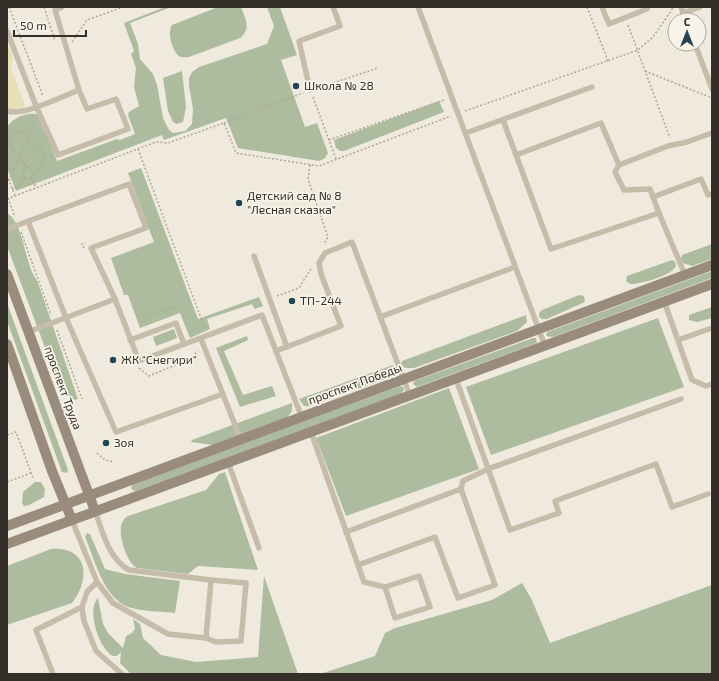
<svg xmlns="http://www.w3.org/2000/svg" width="719" height="681" font-family="'Exo 2',sans-serif">
<style>
.green{fill:#adbc9f}
.sand{fill:#e7dfb8}
.lines{fill:none;stroke-linecap:round;stroke-linejoin:round}
.path{stroke:#b1a795;stroke-width:1.5;stroke-dasharray:2 2;stroke-linecap:butt}
.lane{stroke:#c6bcaa;stroke-width:5.5}
.secondary{stroke:#998c7c;stroke-width:10}
.poi-dot{fill:#234551;stroke:#f7f3e9;stroke-width:1.5}
.labels{text-anchor:middle;stroke-width:3.5;stroke-linejoin:round;paint-order:stroke}
.poi-label{font-size:12px;fill:#342f29;stroke:#f7f3e9;text-anchor:start}
.street-label{font-size:12px;fill:#342f29;stroke:#f7f3e9}
</style>
<rect width="100%" height="100%" fill="#efeadd"/>
<g class="green">
<path d="M165,7H171L130,23L138,44L140,59L153,74L157,85L163,118L169,130L173,133L185,131L192,124L193,109L189,86V78L192,72L199,67L267,44L274,26L267,7H280L297,55L281,60L305,127L317,123L328,153L325,158L319,161L238,148L226,118L164,140L162,135L16,191L7,168V128C11,118 29,111 39,115L57,161L117,139L120,140L135,134L128,115L129,112L139,106L134,87L136,68L131,54L134,51L124,23Z"/>
<path d="M218,7H241C245,18 252,29 240,38L189,57C185,57 182,58 179,56C172,51 167,32 172,25Z"/>
<path d="M182,71L186,107L183,122L177,124L173,122L168,111L163,78Z"/>
<path d="M439,101L444,112L344,151H340L336,148L334,140Z"/>
<path d="M141,168L198,319L259,297L263,306L255,309L252,304L207,319L210,329L190,338L180,313L140,328L128,295H124L111,258L154,242L128,173Z"/>
<path d="M7,213C25,225 24,265 37,280L78,399L75,400L68,397L59,385L7,246Z"/>
<path d="M712,244V259L692,266L683,263L681,259L682,255Z"/>
<path d="M672,260L675,262L676,266C671,276 641,284 630,284L626,281L627,276Z"/>
<path d="M712,271V278L553,337L546,336L547,332Z"/>
<path d="M579,295L584,296L585,302L547,319H542L539,317V313L542,310Z"/>
<path d="M7,303L68,470L67,473L62,472L7,321Z"/>
<path d="M712,307V318L697,322L689,320V315Z"/>
<path d="M526,315L527,322L517,331L414,368H405L401,364L402,361Z"/>
<path d="M658,318L684,387L491,455L466,387Z"/>
<path d="M174,329L177,338L156,346L153,337Z"/>
<path d="M247,336L248,340L224,351L243,395L272,386L276,396L240,407L216,348Z"/>
<path d="M533,338H536L537,343L417,387L413,384L414,381Z"/>
<path d="M393,365L395,370L391,377L310,406H304L299,399Z"/>
<path d="M400,386L403,387L404,390L401,394L136,491L132,490L131,487L134,484Z"/>
<path d="M449,388L479,469L346,516L316,438Z"/>
<path d="M292,403V411L287,418L213,445L191,442L192,440Z"/>
<path d="M225,472L258,570L198,566L188,574L137,568C127,564 117,533 122,523C124,518 127,516 131,515L206,490L219,474Z"/>
<path d="M35,482H41L45,489L44,497L29,505L24,506L22,503L23,492Z"/>
<path d="M87,533L90,534L105,569L125,574L180,581L175,613C160,611 143,612 128,607C103,597 95,560 85,537Z"/>
<path d="M51,549C88,546 91,579 72,603L7,625V566Z"/>
<path d="M264,576L298,674H131L120,663L121,652L117,656H113C99,649 86,610 98,598L103,624L108,633L123,648L126,636L132,633L135,629L133,619L140,624L143,638L161,655L196,662L258,657Z"/>
<path d="M522,583L531,598L550,643L712,585V674H320L375,656L385,633L395,628L492,600Z"/>
</g>
<path class="sand" d="M7,41L13,57L11,68L24,102V106L21,109L7,108Z"/>
<g class="lines">
<g class="path">
<path d="M9,7L43,96"/>
<path d="M44,7L55,41"/>
<path d="M587,7L608,61"/>
<path d="M628,25L670,138"/>
<path d="M72,42L87,20L123,7"/>
<path d="M645,71L712,98"/>
<path d="M318,88L378,68"/>
<path d="M313,97L336,159"/>
<path d="M465,111L638,50L653,37L673,8"/>
<path d="M224,123L303,93"/>
<path d="M329,140L444,100"/>
<path d="M138,149L205,329"/>
<path d="M310,165L308,179L328,237L324,244"/>
<circle cx="28" cy="173" r="5.5"/>
<path d="M27,168C21,155 8,152 10,135L14,131H21L28,140L41,149L44,156L42,167L33,175"/>
<path d="M7,175L15,196"/>
<path d="M31,177L36,188"/>
<path d="M9,181L35,122"/>
<path d="M12,189L17,187L25,178"/>
<path d="M8,198L15,217"/>
<path d="M7,199L156,142L168,143L224,123L236,153L319,166L451,116"/>
<path d="M21,232L51,315"/>
<path d="M84,248L82,244L86,243"/>
<path d="M277,296L299,288L312,267"/>
<path d="M143,317L177,306"/>
<path d="M57,330L82,399"/>
<path d="M139,368L149,376L190,359L198,351"/>
<path d="M7,435L16,432L33,478"/>
<path d="M97,453L105,460L114,462"/>
<path d="M7,482L31,473"/>
</g>
<g class="lane">
<path d="M62,7L55,10L79,90"/>
<path d="M418,7L545,346"/>
<path d="M602,7L609,24L647,9L648,7"/>
<path d="M681,7L686,20"/>
<path d="M683,13L700,7"/>
<path d="M7,31L36,106L58,155L128,129L116,99L87,109L79,90C61,97 24,116 7,111"/>
<path d="M695,44L712,89"/>
<path d="M310,90L299,41L340,26L333,7"/>
<path d="M503,120L551,249L659,213L685,275"/>
<path d="M466,133L592,87"/>
<path d="M516,155L601,123L619,165L615,172L624,190L650,189L659,213"/>
<path d="M619,165L668,146L687,142L712,133"/>
<path d="M653,197L701,179L708,195L712,194"/>
<path d="M28,221L66,318L116,432L223,394"/>
<path d="M7,229L129,184L146,228L91,248L115,299L28,332"/>
<path d="M254,256L287,347"/>
<path d="M115,299L139,361L262,315L302,418"/>
<path d="M664,301L692,380L706,386L712,384"/>
<path d="M380,317L515,267"/>
<path d="M201,339L241,440"/>
<path d="M130,340L176,323L184,344"/>
<path d="M678,340L712,328"/>
<path d="M276,351L341,326L321,274L319,263L325,253L352,242L410,396"/>
<path d="M456,379L510,530L559,513L555,501L656,464L672,507L708,494"/>
<path d="M311,432L364,582L385,587"/>
<path d="M228,462L259,548"/>
<path d="M461,489L463,481L488,469L681,399"/>
<path d="M72,520L97,582L113,603L168,634L206,638L211,580L129,570C108,558 103,532 95,511"/>
<path d="M346,532L461,489L495,585L458,598L435,537L358,565"/>
<path d="M419,576L430,607L395,618L385,587Z"/>
<path d="M82,607L84,621L96,651L122,674"/>
<path d="M206,638L216,642L241,641L246,583L211,580"/>
<path d="M53,674L36,630L82,607L87,592L97,582"/>
</g>
<g class="secondary">
<path d="M7,274L95,511"/>
<path d="M7,344L52,471L72,520"/>
<path d="M7,526L712,265"/>
<path d="M7,544L712,284"/>
</g>
</g>
<g class="poi-dot">
<circle cx="296" cy="86" r="4"/>
<circle cx="239" cy="203" r="4"/>
<circle cx="292" cy="301" r="4"/>
<circle cx="113" cy="360" r="4"/>
<circle cx="106" cy="443" r="4"/>
</g>
<g class="labels">
<g class="poi-label">
<text x="304" y="90">Школа № 28</text>
<text x="247" y="200">Детский сад № 8<tspan x="247" dy="14">"Лесная сказка"</tspan></text>
<text x="300" y="305">ТП-244</text>
<text x="121" y="364">ЖК "Снегири"</text>
<text x="114" y="447">Зоя</text>
</g>
<g class="street-label">
<text transform="translate(355 384) rotate(-20)" y="4">проспект Победы</text>
<text transform="translate(63 388) rotate(70)" y="4">проспект Труда</text>
</g>
</g>
<rect width="719" height="681" fill="none" stroke="#342f29" stroke-width="16"/>
<g transform="translate(687 32)"><circle r="19" fill="#f7f3e9" stroke="#a9a59c"/>
<path d="M0-3L7 15L0 10L-7 15Z" fill="#234551"/>
<text y="-6" font-size="11" font-weight="bold" text-anchor="middle" fill="#342f29">С</text>
</g>
<path d="M14 30v6h72v-6" fill="none" stroke="#342f29" stroke-width="2"/>
<text x="20" y="30" font-size="12" fill="#342f29" stroke="#f7f3e9" stroke-width="3" paint-order="stroke">50 m</text>
</svg>
